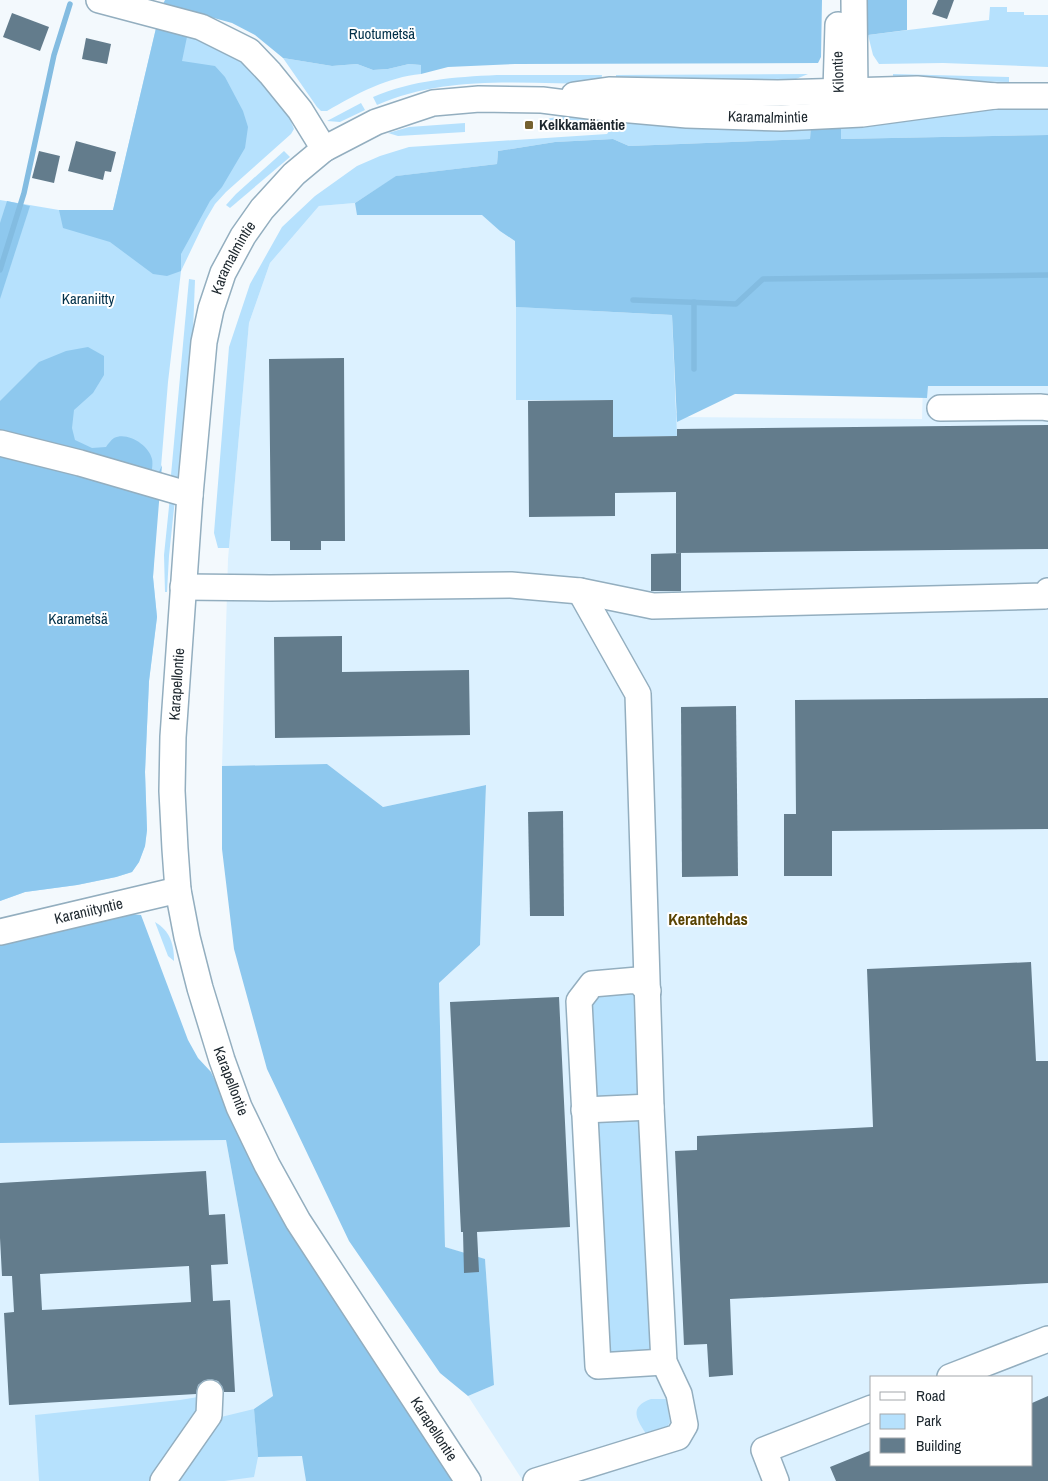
<svg xmlns="http://www.w3.org/2000/svg" width="1048" height="1481" font-family="'Archivo Narrow',sans-serif">
<style>
.built{fill:#dcf1ff;fill-rule:evenodd}
.green{fill:#b6e1fd}
.forest{fill:#8ec8ee}
.lines{fill:none;stroke-linecap:round;stroke-linejoin:round}
.stream{stroke:#83bce1;stroke-width:5.5}
.building{fill:#637c8c;fill-rule:evenodd}
.minor-casing{stroke:#93aebf;stroke-width:28}
.minor{stroke:#fff;stroke-width:25}
.poi-dot{fill:#756130;stroke:#fff;stroke-width:2}
.labels{text-anchor:middle;stroke-width:4;stroke-linejoin:round;paint-order:stroke}
.park-label{font-size:15px;fill:#003049;stroke:#fff}
.street-label{font-size:15px;fill:#1c262d;stroke:#fff}
.poi-label{font-size:15px;font-weight:bold;fill:#1c262d;stroke:#fff;text-anchor:start}
.neighbourhood-label{font-size:16px;font-weight:bold;fill:#594302;stroke:#fff}
</style>
<rect width="100%" height="100%" fill="#f3f9fd"/>
<g class="built">
<path d="M355,203L482,209L520,237L680,417L922,419L923,384L1048,381V1481H523L468,1396L494,1385L485,1260L445,1247L439,983L480,945L486,785L383,807L327,764L222,766L228,559L249,323L270,263L319,206ZM872,1377H1032V1465H872Z"/>
<path d="M226,1140L273,1396L258,1457L303,1456L306,1481H0V1143Z"/>
</g>
<g class="green">
<path d="M990,7H1007V12H1024V15H1048V67L943,63L879,64L873,55L868,35L989,20Z"/>
<path d="M157,24L188,32L245,60L288,114L294,129L291,134L226,192L215,204L205,221L181,271L168,382L155,540L153,577L157,617L149,681L145,772L147,830L145,846L139,862L132,872L116,877L77,885L25,892L0,901V200L59,210H113Z"/>
<path d="M283,58L332,66L357,64L373,70L388,69L409,64L422,65L421,74C388,77 356,94 327,111H321L317,107Z"/>
<path d="M808,74L796,79L771,83L616,84V75Z"/>
<path d="M893,74L1009,77V82L893,80Z"/>
<path d="M497,75H602L601,84C527,84 447,74 377,105L373,97C413,80 454,77 497,75Z"/>
<path d="M361,103L365,110L340,122L327,121Z"/>
<path d="M1048,104V135L841,139V123L991,106Z"/>
<path d="M586,113L587,124L544,127V119Z"/>
<path d="M621,115L811,124L810,139L629,146L613,139L555,142L498,151L497,164L397,176L355,203L319,206L270,263L249,323L229,548H218L214,533L229,347L250,284L282,227L315,196L357,166L380,156L409,147L607,134Z"/>
<path d="M465,123V132L398,136L388,133L409,127Z"/>
<path d="M284,151L290,157L230,208L226,205L236,194Z"/>
<path d="M189,279L195,280L193,332L178,482L172,480L171,475Z"/>
<path d="M516,307L672,315L677,436L613,437V400H516Z"/>
<path d="M170,497L175,499L169,556L167,592H165L164,555Z"/>
<path d="M155,922C170,931 174,944 174,961L168,956Z"/>
<path d="M638,993L643,1101L597,1103L592,995Z"/>
<path d="M641,1117L653,1359L608,1361L597,1119Z"/>
<path d="M198,1397V1414L150,1481H39L35,1415L180,1400Z"/>
<path d="M651,1399H666L670,1422L665,1431L647,1435C637,1420 628,1407 651,1399Z"/>
<path d="M254,1409L258,1457L254,1477L224,1481H171L221,1417Z"/>
</g>
<g class="forest">
<path d="M165,0H822L821,57L818,63L515,64L448,67L421,74V65L409,64L388,69L373,70L357,64L332,66L283,58L255,35L232,23L163,4Z"/>
<path d="M868,0H907V30L868,35Z"/>
<path d="M157,24L188,32L182,61L215,66L225,77L243,111L248,127L245,148L222,187L210,201L181,254V271L167,276L153,274L110,242L63,228L59,210H113Z"/>
<path d="M841,123V139L1048,135V386H928L927,398L735,394L677,422L672,315L516,307L515,241L500,231L482,215H357L355,203L396,176L497,164L498,151L555,142L613,139L629,146L810,139L811,124Z"/>
<path d="M7,201L30,206L0,299V223Z"/>
<path d="M88,347L104,356V375L93,393L74,410L72,428L75,440L92,448L106,447C108,444 111,440 114,438C127,431 149,445 152,459C153,463 152,470 151,475L154,476L159,472L162,465L153,577L157,617L149,681L145,772L147,830L145,846L139,862L132,872L116,877L77,885L25,892L0,901V401L39,362L66,351Z"/>
<path d="M327,764L383,807L486,785L480,945L439,983L445,1247L485,1259L494,1385L468,1396L440,1373L349,1241L267,1069L234,949L222,849V766Z"/>
<path d="M122,913L141,915L188,1040L198,1058L211,1072L256,1168L454,1481H306L302,1456L258,1457L254,1409L273,1396L226,1140L0,1143V942Z"/>
</g>
<g class="lines">
<g class="stream">
<path d="M0,270L24,193L54,55L70,4"/>
<path d="M633,300L736,304L763,279L1048,275"/>
<path d="M694,302V369"/>
</g>
</g>
<g class="building">
<path d="M938,0H954L947,19L932,14Z"/>
<path d="M12,13L49,27L40,51L3,37Z"/>
<path d="M86,38L111,44L107,64L82,59Z"/>
<path d="M76,141L116,152L111,172L105,171L103,180L68,171Z"/>
<path d="M39,151L60,156L54,183L32,178Z"/>
<path d="M344,358L345,541H321V550H290V541H271L269,359Z"/>
<path d="M613,400V437L677,436V429L1048,425V549L676,553V492L615,493V516L529,517L528,401Z"/>
<path d="M681,553V591H651V554Z"/>
<path d="M342,636V672L469,670L470,735L275,738L274,637Z"/>
<path d="M1048,698V829L832,831V876H784V814H796L795,700Z"/>
<path d="M736,706L738,876L682,877L681,707Z"/>
<path d="M563,811L564,916H530L528,812Z"/>
<path d="M1031,962L1036,1061H1048V1283L730,1299L733,1375L709,1377L707,1344L684,1345L675,1151L697,1150V1136L873,1127L867,969Z"/>
<path d="M559,997L570,1227L477,1232L479,1272L464,1273L463,1232H461L450,1002Z"/>
<path d="M206,1171L209,1215L225,1214L228,1264L211,1265L213,1301L230,1300L235,1392H224L222,1386L218,1381L210,1379L203,1381L198,1385L196,1394L9,1405L4,1313L14,1312L12,1276H2L0,1238V1183ZM189,1266L191,1302L42,1310L40,1274Z"/>
<path d="M1048,1396V1481H836L830,1467L872,1450V1465H1032V1403Z"/>
</g>
<g class="lines">
<defs>
<g id="minor">
<path d="M99,0L201,27L249,51L270,73L300,110L324,149"/>
<path d="M838,25L836,90L841,106"/>
<path d="M574,95L609,90L778,93L917,89L995,96H1048"/>
<path d="M848,106L855,90L854,0"/>
<path d="M940,408L1041,407L1048,408"/>
<path d="M0,443L80,463L190,495"/>
<path d="M183,587L270,588L511,585L580,591L653,606L1044,596L1048,591"/>
<path id="s1" d="M0,932L178,890"/>
<path d="M648,991L638,980L592,984L579,1001L598,1366L664,1362"/>
<path d="M584,1110L651,1107"/>
<path d="M950,1377L1048,1339"/>
<path d="M163,1481L209,1415L210,1393"/>
<path id="s2" d="M468,1481L298,1221L267,1165L239,1107L222,1060L200,988L187,937L178,890L175,849L172,791L173,737L190,495L204,342L211,309L223,273L243,236L262,209L294,174L324,149L376,122L433,103L479,99L542,100L597,107L687,115L781,118L862,114L995,96"/>
<path d="M536,1481L678,1437L685,1425L679,1394L664,1362L651,1107L638,694L580,591"/>
<path d="M776,1481L764,1450L872,1408"/>
</g>
</defs>
<use href="#minor" class="minor-casing"/>
<use href="#minor" class="minor"/>
</g>
<rect class="poi-dot" x="524" y="120" width="10" height="10" rx="2.5"/>
<g class="labels">
<g class="park-label">
<text x="382" y="39">Ruotumetsä</text>
<text x="88" y="304">Karaniitty</text>
<text x="78" y="624">Karametsä</text>
</g>
<g class="street-label">
<text transform="translate(838 72) rotate(-92)" y="5">Kilontie</text>
<text dy="5" stroke="none"><textPath href="#s2" startOffset="1902">Karamalmintie</textPath></text>
<text dy="5" stroke="none"><textPath href="#s2" startOffset="1304">Karamalmintie</textPath></text>
<text dy="5" stroke="none"><textPath href="#s2" startOffset="871">Karapellontie</textPath></text>
<text dy="5" stroke="none"><textPath href="#s1" startOffset="91">Karaniityntie</textPath></text>
<text transform="translate(231 1081) rotate(69)" y="5">Karapellontie</text>
<text transform="translate(434 1429) rotate(57)" y="5">Karapellontie</text>
</g>
<g class="poi-label">
<text x="539" y="130">Kelkkamäentie</text>
</g>
<g class="neighbourhood-label">
<text x="708" y="925">Kerantehdas</text>
</g>
</g>
<rect x="870" y="1376" width="162" height="90" fill="#ffffff" stroke="#a4a8ab"/>
<rect x="880" y="1392" width="25" height="8" fill="#ffffff" stroke="#a4a8ab"/>
<text x="916" y="1401" font-size="15" fill="#1c262d">Road</text>
<rect x="880" y="1414" width="25" height="15" fill="#b6e1fd" stroke="#a4a8ab"/>
<text x="916" y="1426" font-size="15" fill="#1c262d">Park</text>
<rect x="880" y="1438" width="25" height="15" fill="#637c8c" stroke="#a4a8ab"/>
<text x="916" y="1451" font-size="15" fill="#1c262d">Building</text>
</svg>
